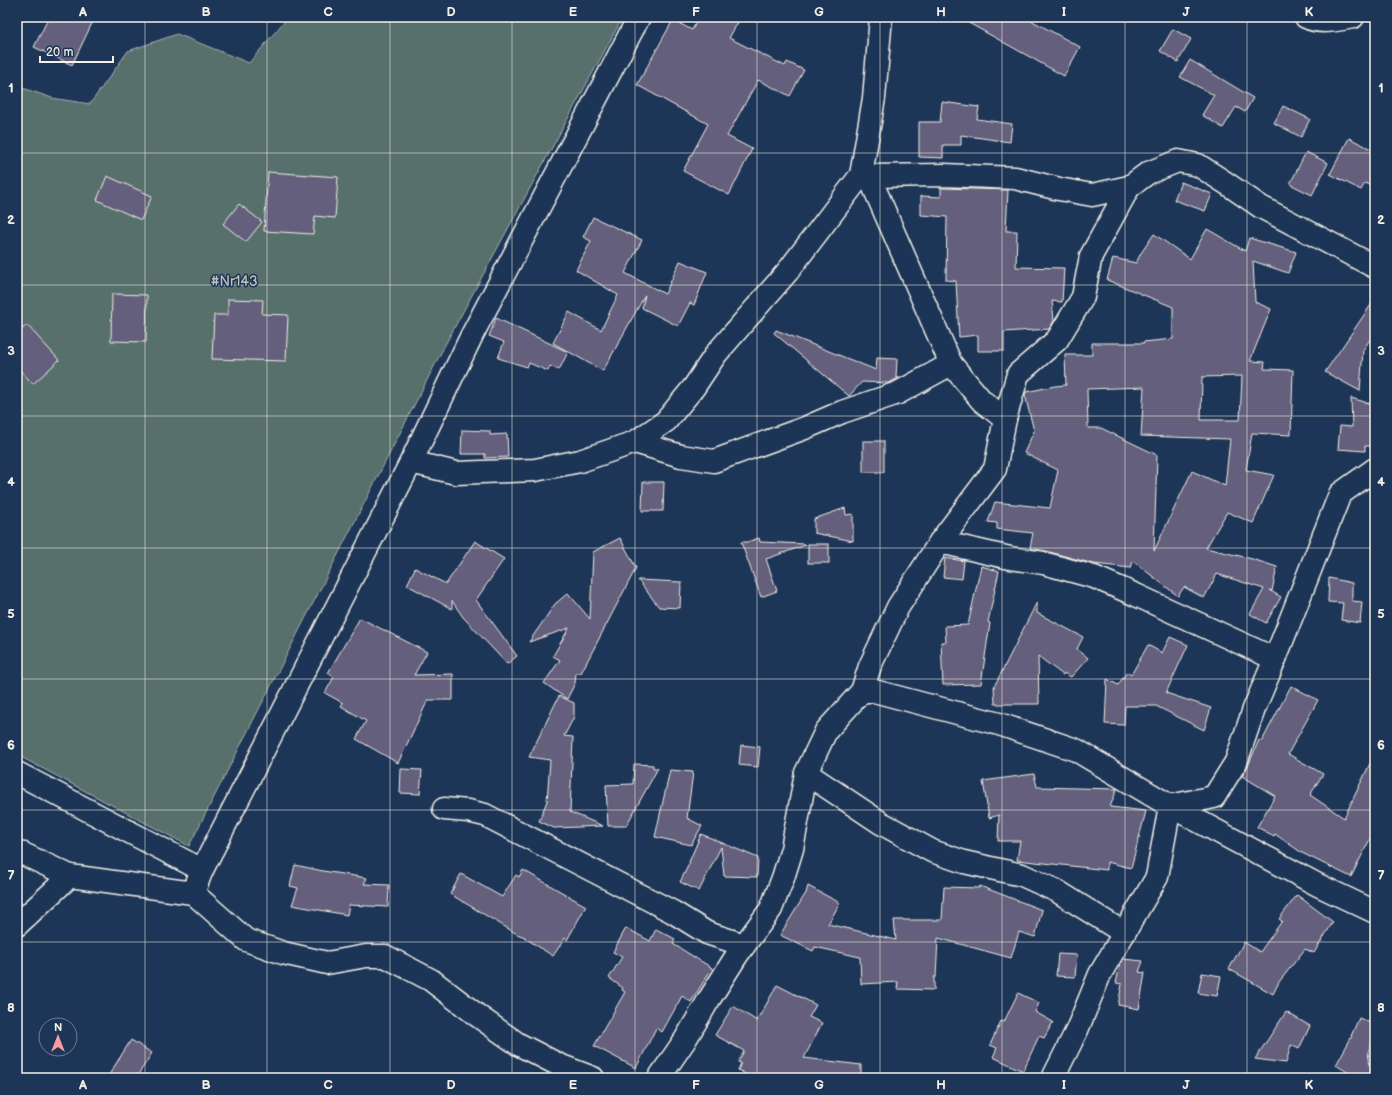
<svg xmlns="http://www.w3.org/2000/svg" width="1392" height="1095" font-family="'Balsamiq Sans',sans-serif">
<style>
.green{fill:#58706c;stroke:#a6b0aa}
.building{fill:#635f7c;stroke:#f4f1e8;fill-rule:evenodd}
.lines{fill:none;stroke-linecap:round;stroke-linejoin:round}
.minor-casing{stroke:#f4f1e8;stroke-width:25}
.minor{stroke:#1d3557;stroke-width:22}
.grid{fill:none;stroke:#f4f1e8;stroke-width:1;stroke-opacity:0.55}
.labels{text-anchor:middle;stroke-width:3;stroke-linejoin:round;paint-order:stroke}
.park-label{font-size:14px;fill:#bdc4bd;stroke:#1d3557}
.neatline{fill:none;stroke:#f4f1e8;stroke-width:1.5}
.grid-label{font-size:13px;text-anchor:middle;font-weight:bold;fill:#f4f1e8}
</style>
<rect width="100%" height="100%" fill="#1d3557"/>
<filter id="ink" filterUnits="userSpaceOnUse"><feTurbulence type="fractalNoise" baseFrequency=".025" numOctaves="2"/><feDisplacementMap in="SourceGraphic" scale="8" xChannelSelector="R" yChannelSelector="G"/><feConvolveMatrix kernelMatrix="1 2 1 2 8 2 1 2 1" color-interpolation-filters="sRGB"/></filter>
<g filter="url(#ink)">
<path class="green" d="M288,17H623L446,343L189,846L17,755V86L52,98L90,104L128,51L177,34L249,63Z"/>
<g class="building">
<path d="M49,17H95L72,65L34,47Z"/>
<path d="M699,17H741L729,38L785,66L787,62L804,70L790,96L758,80L727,136L752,149L729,195L683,171L708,124L637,85L673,20L692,30Z"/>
<path d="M958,17H1025L1080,47L1064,76Z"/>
<path d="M1173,29L1191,39L1178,62L1160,51Z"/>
<path d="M1190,60L1253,98L1245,112L1236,107L1223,128L1202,115L1214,95L1180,77Z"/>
<path d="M942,102L979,107L977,119L1012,124L1010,142L961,135V145H943V158L919,157V122H940Z"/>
<path d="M1283,106L1310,119L1301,137L1274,123Z"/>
<path d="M1349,138L1375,151V188L1365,183L1361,190L1330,174Z"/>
<path d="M1306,152L1328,163L1312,195L1290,184Z"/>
<path d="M268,172L338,177L335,218L315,216L313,234L264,231Z"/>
<path d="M107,176L152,196L141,220L97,200Z"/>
<path d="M1181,182L1212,194L1205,211L1174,200Z"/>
<path d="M941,188L1008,190L1006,231H1017L1016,267L1064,268L1062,302L1052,301L1054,321L1049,329L1004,332V351H978V335L959,337L956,281L946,280L947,217L921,215V196L941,197Z"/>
<path d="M239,204L262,222L246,242L223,224Z"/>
<path d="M593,217L642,240L625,273L665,294L680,261L707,272L694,305L690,303L678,326L642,308L645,295L603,371L553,343L569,312L601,330L618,295L576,270L591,241L583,237Z"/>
<path d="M1207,229L1245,251L1249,238L1296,252L1288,273L1253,261L1255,302L1271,309L1250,361L1265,362L1264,369L1293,370L1291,435L1252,433L1246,470L1274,475L1253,523L1227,512L1206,548L1252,559L1277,567L1272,591L1269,590L1281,597L1266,623L1250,614L1264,589L1217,574L1204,598L1184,587L1178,596L1133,561L1131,568L1094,564L1046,551L1030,548L1033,533L997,529V523L988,522L995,502L1050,508L1058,470L1024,453L1034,431L1025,395L1026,392L1055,386L1066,385L1065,355H1092V343H1144L1143,342L1173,339V307L1107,280L1113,258L1136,263L1141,253L1154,234L1190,259ZM1242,376L1240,420H1201L1202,377ZM1144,387L1141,436L1230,439L1225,486L1192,471L1154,551L1157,455L1101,428H1088L1087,389Z"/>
<path d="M112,294L147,295L146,342L111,341Z"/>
<path d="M228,299L263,300L262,314L288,315L286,361L212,359L214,315H228Z"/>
<path d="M1375,299V332L1363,350L1360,391L1325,372Z"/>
<path d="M496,318L568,352L559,370L550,366L548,371L529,363L527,367L498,358L504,342L489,336Z"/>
<path d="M27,325L59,360L33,384L17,367V334Z"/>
<path d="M776,330L876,370L877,358L897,359L896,377L899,378L888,383L862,382L849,396L774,333Z"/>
<path d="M1351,398L1375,405V429L1372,428L1371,446H1365V451L1338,449L1340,426L1352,427Z"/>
<path d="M462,430L490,431V435L507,434L508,457L485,458V454H461Z"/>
<rect x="863" y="441" width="21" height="31"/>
<path d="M643,482H664L663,511H642Z"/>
<path d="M845,508L846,515L853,514V541L814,533V519Z"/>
<path d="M620,538L636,568L581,673H576L575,683L567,699L544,683L560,660L553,656L569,628L529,642L555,604L568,593L590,619L593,552Z"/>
<path d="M759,538L760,542L805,544L806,545L766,559L777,591L761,597L741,542H747Z"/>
<path d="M475,541L504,559L476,600L517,656L507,664L463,617L452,601V609L407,585L415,568L446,584Z"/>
<rect x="808" y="544" width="21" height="19"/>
<path d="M945,558L964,561L962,579L943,577Z"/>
<path d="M981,566L999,571L988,622L990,623L981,684L943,685L941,642H946L945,626L968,625Z"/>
<path d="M1329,578L1352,583V601L1362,602L1360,623L1341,620L1343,603L1328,602Z"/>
<path d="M638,580L681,582L680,608L659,607Z"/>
<path d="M1037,602V613L1083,637L1077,649L1088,658L1071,677L1064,673L1063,675L1038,656L1039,704H995L994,687Z"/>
<path d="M360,618L427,652L414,675L453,674V700H428L398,763L356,739L366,721L341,706L343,703L325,693L334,677L328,673Z"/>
<path d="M1170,637L1188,645L1166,693L1211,708L1204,730L1156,706H1125L1124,725L1105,724L1107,679L1118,685L1127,672L1131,675L1148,645L1162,653Z"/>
<path d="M1291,686L1318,700L1288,754L1323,774L1310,795L1344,818L1375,753V829L1351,877L1302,853L1275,834L1274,836L1257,827L1275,796L1242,776L1248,766L1259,740L1262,741Z"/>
<path d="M559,696L574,703V717L564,736L573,737L570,812L603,826L554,828L539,821L547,801L550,760L529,757Z"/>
<path d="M741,745L760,747L758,767L739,765Z"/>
<path d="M634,764L653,765V768H658L626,826H608L606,785L633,784Z"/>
<path d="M401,769L422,770L420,794L400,793Z"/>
<path d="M670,770L693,772L687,818L702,826L691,845L655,837Z"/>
<path d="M1034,774L1037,787L1117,789L1110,807L1146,811L1131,868L1107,862V870L1017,860L1020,841H998L999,815L989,818L983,781Z"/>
<path d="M701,834L758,858L757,877L724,876L721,847L699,891L680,882L690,862H689Z"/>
<path d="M295,865L323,871L367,878L364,884L389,885L388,907L349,905L347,915L292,905L298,888L290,886Z"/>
<path d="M523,870L586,906L567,940L565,938L553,956L525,938V937L517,934L450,894L461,874L502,897L516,875L519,877Z"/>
<path d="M808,886L840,903L828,924L896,940L894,920H942L944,887L979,888L980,886L1042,910L1035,937L1019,932L1011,958L938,938L936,977H934V990L897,989L898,982L861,984L860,957L815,947L813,951L780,935L806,893Z"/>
<path d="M1297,895L1333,922L1314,953L1305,949L1279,982L1273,994L1229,969L1244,942L1260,952L1282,921L1279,919Z"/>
<path d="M626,928L650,941L656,929L675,939L673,944L712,968L691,1002L682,996L662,1032L656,1028L636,1068L594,1046L625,992L622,990L623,988L609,978L622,957L613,952Z"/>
<path d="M1058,954L1077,955L1075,977L1056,976Z"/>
<path d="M1123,959L1143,961L1139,972L1145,973L1139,1009L1118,1005L1122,984L1116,983L1120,965Z"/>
<path d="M1202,973L1221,976L1217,996L1198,993Z"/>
<path d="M777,985L816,1005L809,1017L822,1023L804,1058L861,1065V1078H753L738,1070L741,1063L738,1062L744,1051L715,1035L733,1006L757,1021L760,1014H761Z"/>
<path d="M1018,993L1039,1003L1035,1012L1053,1022L1044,1038L1039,1036L1023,1071L993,1057L997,1048L990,1045L1001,1021L1004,1022Z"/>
<path d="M1286,1012L1310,1026L1299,1049L1291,1045L1286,1063L1255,1059Z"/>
<path d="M1359,1018L1375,1025V1035L1368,1052L1372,1078H1357L1336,1065L1352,1036H1351Z"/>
<path d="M131,1040L152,1053L136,1078H107Z"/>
</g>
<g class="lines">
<defs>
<g id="minor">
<path d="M1306,17C1320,24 1338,20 1353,17"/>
<path d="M861,175L869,176L944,175L1015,178L1059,189L1092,195L1129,187L1148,173L1178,161L1198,165L1226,183L1261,207L1375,267"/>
<path d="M869,176L951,364L982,401L1005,419"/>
<path d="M635,442L681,456L714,461L805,428L842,412L898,393L951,364"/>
<path d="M411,462L456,473L535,470L580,461L635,442L666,421L694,387L716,354L788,271L861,175L874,98L881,17"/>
<path d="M940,542L1010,558L1043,563L1094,577L1136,595L1275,659"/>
<path d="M862,691H874L999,724L1076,750L1170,806L1318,885L1375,912"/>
<path d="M17,773L202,870"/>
<path d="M806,773L881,823L932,851L964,862L1022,875L1057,891L1124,933"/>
<path d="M444,809L468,811L485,815L673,912L707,933L744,945"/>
<path d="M17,851L70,876L193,893L246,940L283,953L327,963L366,956H385L431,980L478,1016L518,1044L559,1065L593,1078"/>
<path d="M193,893L202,870L411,462L472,335L639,17"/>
<path d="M17,925L70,876"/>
<path d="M659,1078L685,1040L708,1001L737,955L771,909L783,878L792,849L806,773L826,731L862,691L870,666L898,607L940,542L995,469L1005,419L1018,374L1057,340L1083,297L1091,256L1129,187"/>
<path d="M1053,1078L1077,1030L1100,974L1157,877L1170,806L1214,797L1236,762L1254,709L1275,659L1340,494L1375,469"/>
</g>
</defs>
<use href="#minor" class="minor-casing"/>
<use href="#minor" class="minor"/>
</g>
</g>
<path class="grid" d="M145,17V1078M267,17V1078M390,17V1078M512,17V1078M635,17V1078M757,17V1078M880,17V1078M1002,17V1078M1125,17V1078M1247,17V1078M17,153H1375M17,285H1375M17,416H1375M17,548H1375M17,679H1375M17,810H1375M17,942H1375"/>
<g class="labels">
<g class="park-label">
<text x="234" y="286">#Nr143</text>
</g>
</g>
<rect width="1392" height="1095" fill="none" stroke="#1d3557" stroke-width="44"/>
<g transform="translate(58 1037)"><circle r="19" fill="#1d3557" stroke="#738091"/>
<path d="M0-3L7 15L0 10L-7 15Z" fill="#ff9aa2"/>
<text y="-6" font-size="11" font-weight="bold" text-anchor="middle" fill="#f4f1e8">N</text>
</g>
<path d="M40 56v6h73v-6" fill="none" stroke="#f4f1e8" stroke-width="2"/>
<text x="46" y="56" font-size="12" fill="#f4f1e8" stroke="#1d3557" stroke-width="3" paint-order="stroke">20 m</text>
<rect x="22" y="22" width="1348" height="1051" class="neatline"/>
<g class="grid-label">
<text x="83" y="16">A</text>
<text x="206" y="16">B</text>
<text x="328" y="16">C</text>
<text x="451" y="16">D</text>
<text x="573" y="16">E</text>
<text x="696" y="16">F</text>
<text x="819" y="16">G</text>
<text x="941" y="16">H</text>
<text x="1064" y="16">I</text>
<text x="1186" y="16">J</text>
<text x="1309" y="16">K</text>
<text x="11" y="92">1</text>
<text x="1381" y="92">1</text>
<text x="11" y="224">2</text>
<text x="1381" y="224">2</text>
<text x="11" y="355">3</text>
<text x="1381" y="355">3</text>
<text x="11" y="486">4</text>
<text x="1381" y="486">4</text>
<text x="11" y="618">5</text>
<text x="1381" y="618">5</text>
<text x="11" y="749">6</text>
<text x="1381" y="749">6</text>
<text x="11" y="880">7</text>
<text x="1381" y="880">7</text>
<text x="11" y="1012">8</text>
<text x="1381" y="1012">8</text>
<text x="83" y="1089">A</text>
<text x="206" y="1089">B</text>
<text x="328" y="1089">C</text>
<text x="451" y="1089">D</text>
<text x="573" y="1089">E</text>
<text x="696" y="1089">F</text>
<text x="819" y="1089">G</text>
<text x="941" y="1089">H</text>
<text x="1064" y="1089">I</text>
<text x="1186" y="1089">J</text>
<text x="1309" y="1089">K</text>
</g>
</svg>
